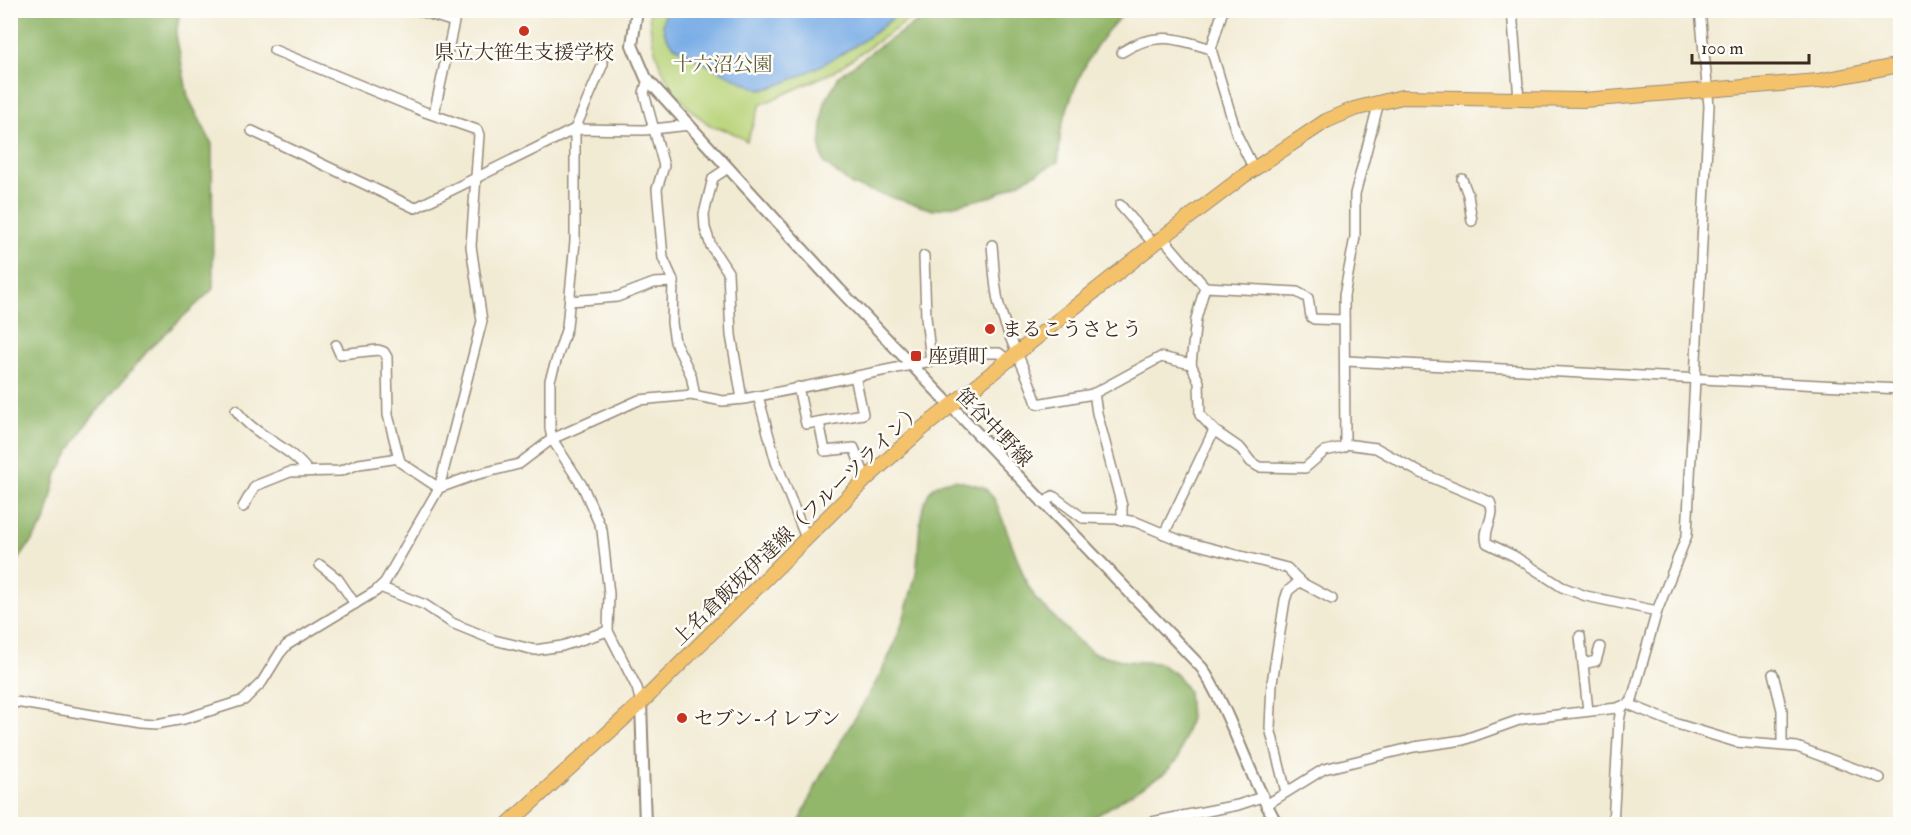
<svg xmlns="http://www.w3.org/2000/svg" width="1911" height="835" font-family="'IM FELL Double Pica','Noto Serif JP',serif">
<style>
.green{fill:#b9d47a;stroke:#7a7f4c;stroke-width:1.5}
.forest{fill:#92b66a;stroke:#667044;stroke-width:1.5}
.water{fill:#7aade6;stroke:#5a6c82;stroke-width:1.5}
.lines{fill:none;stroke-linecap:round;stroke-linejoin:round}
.minor-casing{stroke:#968a79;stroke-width:12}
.tertiary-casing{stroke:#968a79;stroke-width:14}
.primary-casing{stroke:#968a79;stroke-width:16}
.minor{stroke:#fff;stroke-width:9}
.tertiary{stroke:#fff;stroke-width:10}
.primary{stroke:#f4c26a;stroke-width:14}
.poi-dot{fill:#c8321e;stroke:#fdfcf7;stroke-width:2}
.labels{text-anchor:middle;stroke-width:5;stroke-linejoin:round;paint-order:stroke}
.poi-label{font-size:20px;fill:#3b2a1e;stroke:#fdfcf7;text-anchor:start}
.park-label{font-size:20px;fill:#615d3a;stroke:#fdfcf7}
.street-label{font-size:20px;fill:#3b2a1e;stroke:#fdfcf7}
</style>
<rect width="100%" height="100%" fill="#fdfcf7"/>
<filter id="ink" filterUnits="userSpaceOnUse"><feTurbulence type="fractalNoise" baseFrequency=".0167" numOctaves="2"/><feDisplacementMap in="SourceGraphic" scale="12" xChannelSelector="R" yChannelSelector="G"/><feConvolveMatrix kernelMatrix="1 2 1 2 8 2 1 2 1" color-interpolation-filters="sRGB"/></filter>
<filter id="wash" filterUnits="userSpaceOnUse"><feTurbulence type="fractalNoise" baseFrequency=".008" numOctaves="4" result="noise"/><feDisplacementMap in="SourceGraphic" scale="24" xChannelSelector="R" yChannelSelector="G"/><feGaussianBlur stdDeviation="1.35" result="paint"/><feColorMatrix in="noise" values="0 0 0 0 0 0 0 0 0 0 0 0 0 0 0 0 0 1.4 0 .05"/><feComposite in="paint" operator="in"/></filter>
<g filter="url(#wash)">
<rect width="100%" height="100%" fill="#f2ebd4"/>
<path class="green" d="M649,11H915L913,17L833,72L760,105L747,141C741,138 734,133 727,130C722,129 718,129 713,127C671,100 651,59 649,11Z"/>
<g class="forest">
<path d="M11,10L180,11L176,35L188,97L212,144L213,289L150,348L84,427L57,474L45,522L18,561L11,562Z"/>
<path d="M923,11V10L1127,11C1094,39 1074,83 1062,126C1059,137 1060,150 1058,162L993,196L933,210L852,185L824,163L820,148L824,104L839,76L878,47L919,21Z"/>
<path d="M955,480L984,487L995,500L1027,584L1036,599L1077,640L1093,653L1126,661L1159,663L1177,675L1188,691L1190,718L1178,759L1165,773L1083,824H799C826,749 883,691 905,614C908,601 913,587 916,574C920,551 916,509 931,490C937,482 946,481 955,480Z"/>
</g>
<path class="water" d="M667,10H899V11C881,35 789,87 760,90C740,80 686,57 672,44C663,35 660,22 667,10Z"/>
</g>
<g filter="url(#ink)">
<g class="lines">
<defs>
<g id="minor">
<path d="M417,10L454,22L434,114"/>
<path d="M1512,10L1519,99"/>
<path d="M1211,49L1223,10"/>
<path d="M274,50L425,112L477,130L479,135L471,246L482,321L439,488L400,462L388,415L387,357L384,352L378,350L340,354L336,345"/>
<path d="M1122,52C1154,31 1177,38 1211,49L1237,135L1254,169"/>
<path d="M603,64L575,129V241L567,327L550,380V428L552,439L583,487L602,530L609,594L608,631L637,688L641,703"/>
<path d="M648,79L644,93L664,166L657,189L663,258L673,280L672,323L675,342L691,375L695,396"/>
<path d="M1379,102L1355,194V237L1344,296L1345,444L1376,448L1419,472L1490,502C1497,517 1482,529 1487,543L1514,556L1562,587L1586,596L1657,611"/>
<path d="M252,131L415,208L575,129L644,130L690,125"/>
<path d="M728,168L713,178L704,214L705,228L711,246L728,272L731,335L742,399"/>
<path d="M1462,179L1468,195L1472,221"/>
<path d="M1120,205L1154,244"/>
<path d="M1163,238L1205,287"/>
<path d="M992,245C994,265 994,285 999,305C1008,340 1027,370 1037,404L1093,394L1161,357L1191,364"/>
<path d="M924,256L926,317L931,361"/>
<path d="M570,301L617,297L654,283L673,282"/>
<path d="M1344,320L1314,319L1311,317L1308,298L1297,292L1205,287L1196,319L1191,364L1199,382L1200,415L1215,431L1241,449L1251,462L1259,467L1305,468L1325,451L1343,447L1345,444"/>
<path d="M1346,361L1900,389"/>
<path d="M798,387L806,424L863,414L855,376"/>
<path d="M1094,393L1097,413L1122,506V520"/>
<path d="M758,396L776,462L806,538"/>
<path d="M236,410C255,437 287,444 307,470"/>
<path d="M819,422L825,451L854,448L866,479"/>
<path d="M1043,504L1053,496L1083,518L1119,519L1136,522L1179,540L1287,568L1302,583L1332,599"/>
<path d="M243,507L255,486L290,472L340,471L359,464L399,458"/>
<path d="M1164,534L1214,430"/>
<path d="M320,565L338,579L355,604"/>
<path d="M380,587L425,605L452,623L494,640L535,650L562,646L608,631"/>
<path d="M1580,636L1588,711"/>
<path d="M1583,664L1596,661L1600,647"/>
<path d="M1773,674L1782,710V745"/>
<path d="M10,701L139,723L156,724L184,719L244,700L262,682L280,653L287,645L376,591L385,582L439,488L475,475L519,464L552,439L639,400L692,395L723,401L744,399L931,361L986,353H999L1008,360"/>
<path d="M1628,704L1677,724L1736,742L1797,747L1880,778"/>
<path d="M1286,792L1270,728L1272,683L1285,600L1288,591L1300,581"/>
<path d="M1266,805L1324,769L1414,747L1463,740L1522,719L1617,708L1631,703L1657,611L1687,535L1709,106L1700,10"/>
<path d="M1142,824L1238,805L1262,797"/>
<path d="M1613,824L1619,721L1622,706"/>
</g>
<g id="tertiary">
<path d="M637,10L632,45L646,78L839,289L1202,668C1233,717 1248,775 1277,824"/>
<path d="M641,703L645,824"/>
</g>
<path id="primary" d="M508,824L641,703L866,479L923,428L1154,244L1245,175L1326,121L1354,109L1402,97L1584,100L1818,81L1900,65"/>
</defs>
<use href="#minor" class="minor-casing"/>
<use href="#tertiary" class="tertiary-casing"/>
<use href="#primary" class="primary-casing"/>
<use href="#minor" class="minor"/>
<use href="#tertiary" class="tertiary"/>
<use href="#primary" class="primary"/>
</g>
</g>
<g class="poi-dot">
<circle cx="524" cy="31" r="6"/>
<circle cx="990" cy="329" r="6"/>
<rect x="910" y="350" width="12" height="12" rx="3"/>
<circle cx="682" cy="718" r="6"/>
</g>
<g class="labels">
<g class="poi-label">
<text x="524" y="59" text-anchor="middle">県立大笹生支援学校</text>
<text x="1002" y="336">まるこうさとう</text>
<text x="928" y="363">座頭町</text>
<text x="694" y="725">セブン-イレブン</text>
</g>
<g class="park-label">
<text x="723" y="71">十六沼公園</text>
</g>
<g class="street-label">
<text transform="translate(994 427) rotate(46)" y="7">笹谷中野線</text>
<text transform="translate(797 524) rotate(-44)" y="7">上名倉飯坂伊達線（フルーツライン）</text>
</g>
</g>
<rect width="1911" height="835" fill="none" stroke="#fdfcf7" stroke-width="36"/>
<path d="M1692 54v9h117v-9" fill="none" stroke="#3b2a1e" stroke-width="3"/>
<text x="1701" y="54" font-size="18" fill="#3b2a1e" stroke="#fdfcf7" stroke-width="4.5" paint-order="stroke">100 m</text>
</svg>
